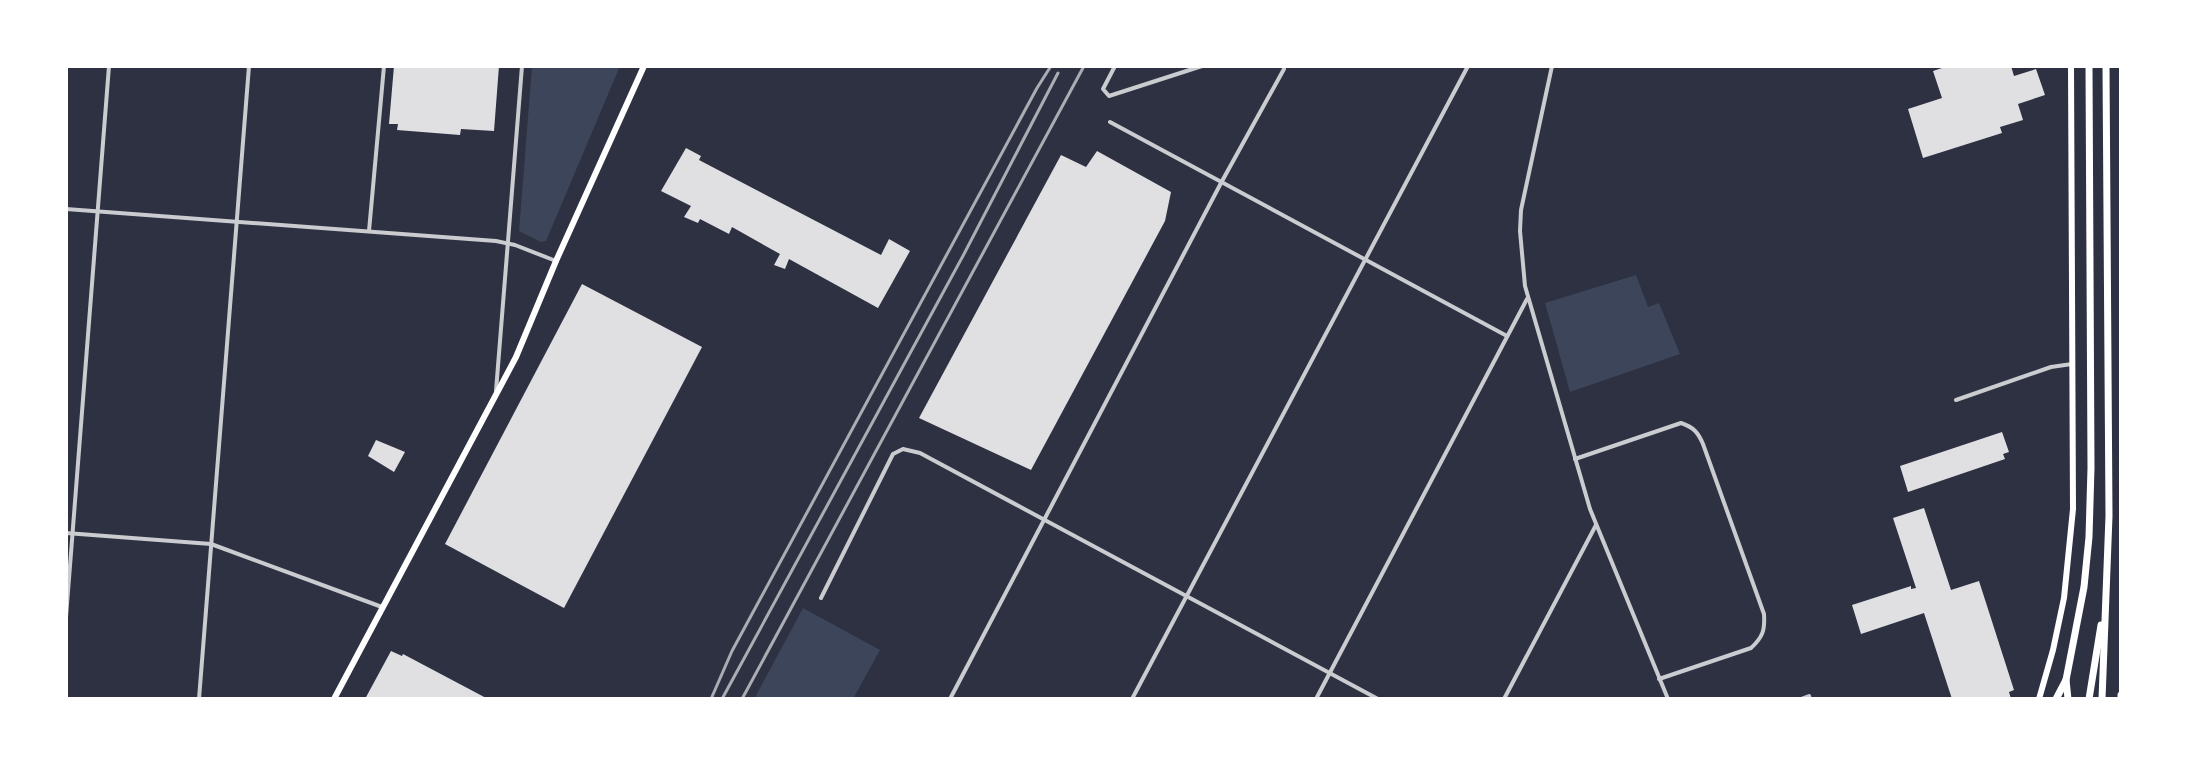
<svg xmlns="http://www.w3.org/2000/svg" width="2187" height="765" font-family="Signika,sans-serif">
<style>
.green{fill:#3c4559}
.building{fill:#e0e0e3}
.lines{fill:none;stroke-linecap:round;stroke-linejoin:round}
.minor{stroke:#caccd0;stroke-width:4}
.primary{stroke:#fff;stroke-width:6}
.trunk{stroke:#fff;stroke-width:7}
.motorway{stroke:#fff;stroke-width:7}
.rail{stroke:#abadb3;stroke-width:3}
</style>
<rect width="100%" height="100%" fill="#2d3142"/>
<g class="green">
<path d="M532,66H620L546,241L541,242L519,231Z"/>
<path d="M1636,275L1648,307L1659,303L1680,354L1570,392L1545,303Z"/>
<path d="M803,608L880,650L853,699H754Z"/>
</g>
<g class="building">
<path d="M394,66H499L494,131L461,129L460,135L397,130L398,124H389Z"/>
<path d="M1948,66H2011L2014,76L2036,69L2045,95L2018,104L2023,120L2000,127L2002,133L1923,158L1908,109L1942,98L1933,71Z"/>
<path d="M686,148L701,156L699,160L881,255L889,239L910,251L878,308L789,259L785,269L774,265L780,254L732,227L729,234L700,219L698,223L684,217L691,206L661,191Z"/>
<path d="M1097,151L1171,192L1165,221L1031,470L919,418L1061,155L1086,167Z"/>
<path d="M582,284L702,347L564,608L445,544Z"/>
<path d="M2002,432L2009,452L2003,454L2005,459L1908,492L1900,466Z"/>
<path d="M376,440L405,452L394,472L368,456Z"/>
<path d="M1924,508L1951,590L1979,581L2014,690L2009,692L2011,699H1952L1924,613L1861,634L1852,605L1911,586V589L1916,588L1893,518Z"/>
<path d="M391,651L402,656L403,654L488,699H365Z"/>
</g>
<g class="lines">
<g class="minor">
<path d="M1115,66L1103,89L1109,96L1202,66"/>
<path d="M1552,66L1521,210L1520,231L1525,286L1590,509L1668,699"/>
<path d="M1110,122L1507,336"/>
<path d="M66,209L496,241L515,245L556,261"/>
<path d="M369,231L384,66"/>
<path d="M496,391L522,66"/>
<path d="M1956,400L2051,367L2072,364"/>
<path d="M1575,459L1681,423C1693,427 1698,432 1703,444L1764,614C1765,630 1763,637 1751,648L1659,679"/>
<path d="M66,533L211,544L382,607"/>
<path d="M821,598L893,454L903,449L920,453L1378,699"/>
<path d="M66,617L109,66"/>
<path d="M199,699L249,66"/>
<path d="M950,699L1221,183L1284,69"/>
<path d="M1132,699L1468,66"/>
<path d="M1316,699L1527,299"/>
<path d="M1504,699L1596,525"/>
<path d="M1801,699L1809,696L1810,699"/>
</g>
<g class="primary">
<path d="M334,699L516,357L556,261L644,66"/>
<path d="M2039,699L2053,650L2064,598L2073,509L2071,66"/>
</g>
<path class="trunk" d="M2056,699L2066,680L2084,587L2089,537L2091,468L2089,66"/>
<g class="motorway">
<path d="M2066,680L2068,699"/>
<path d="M2089,699L2101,625"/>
<path d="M2102,699L2109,516L2106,66"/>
<path d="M2121,699V695"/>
</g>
<g class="rail">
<path d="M711,699L732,651L1037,88L1051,66"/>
<path d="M722,699L964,254L1058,73"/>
<path d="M742,699L1084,66"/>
</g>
</g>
<rect width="2187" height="765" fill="none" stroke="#ffffff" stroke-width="136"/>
</svg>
